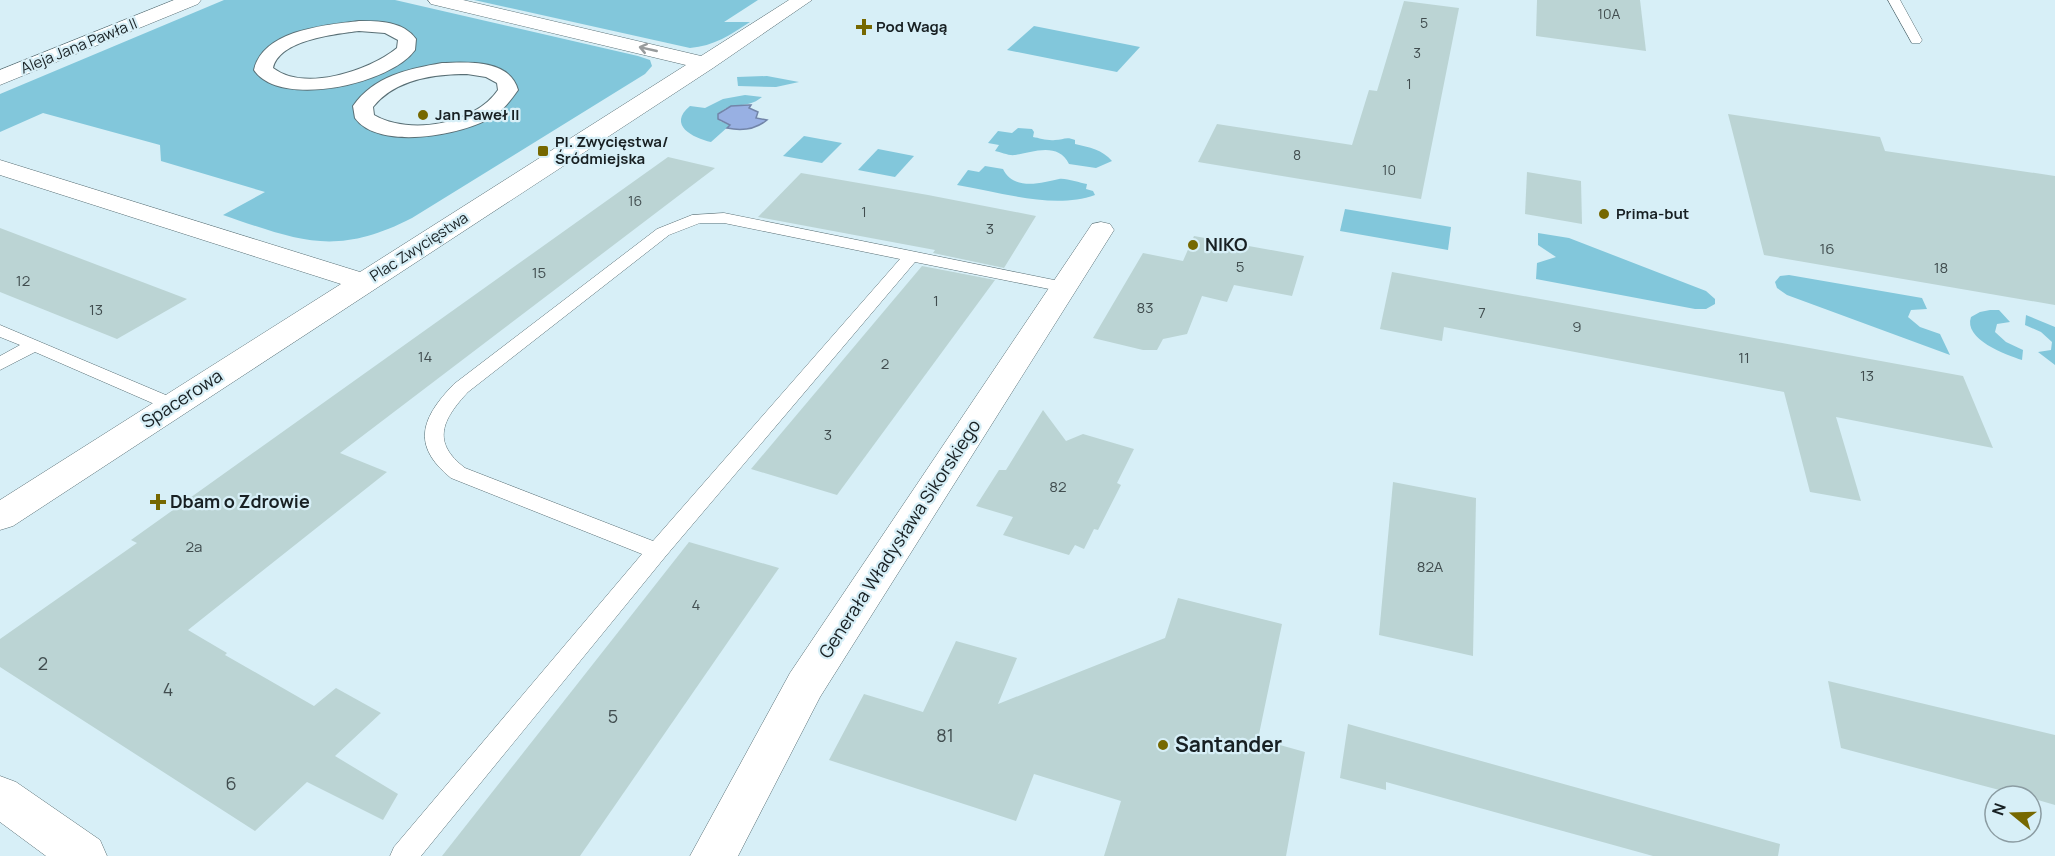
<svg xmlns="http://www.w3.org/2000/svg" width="2055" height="856" font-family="Manrope,sans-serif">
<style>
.green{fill:#82c7db;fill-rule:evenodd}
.water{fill:#98b0e3;stroke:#7285a9;stroke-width:1.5}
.building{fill:#bbd4d4}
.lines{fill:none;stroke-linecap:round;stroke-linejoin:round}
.service-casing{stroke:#596f75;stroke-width:1}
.pedestrian-casing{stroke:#596f75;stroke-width:2}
.minor-casing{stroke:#596f75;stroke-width:1}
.secondary-casing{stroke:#596f75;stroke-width:1}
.service{fill:#fff;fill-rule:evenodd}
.pedestrian{fill:#fff;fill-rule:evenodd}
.minor{fill:#fff;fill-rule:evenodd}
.secondary{fill:#fff;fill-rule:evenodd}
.oneway{stroke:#979b9c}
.poi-dot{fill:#766800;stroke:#d7eff7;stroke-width:2}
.labels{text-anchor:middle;stroke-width:4.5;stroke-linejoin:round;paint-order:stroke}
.far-number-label{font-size:14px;fill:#414d4f}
.far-poi-label{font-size:15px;font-weight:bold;fill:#182023;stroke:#d7eff7;text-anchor:start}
.far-street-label{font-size:15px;fill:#182023;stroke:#d7eff7}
.number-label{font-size:15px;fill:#414d4f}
.poi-label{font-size:18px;font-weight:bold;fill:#182023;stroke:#d7eff7;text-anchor:start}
.street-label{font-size:18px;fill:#182023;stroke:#d7eff7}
.near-number-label{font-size:18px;fill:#414d4f}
.near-poi-label{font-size:21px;font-weight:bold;fill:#182023;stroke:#d7eff7;text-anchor:start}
</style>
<rect width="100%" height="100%" fill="#d7eff7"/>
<g class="green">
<path d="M224,0H395L638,56L650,60L652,66L645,74L412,218C336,257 299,241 223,215L265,192L161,161L160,145L43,113L0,132V94ZM334,29L402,34L399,57L353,77L278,80L267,57ZM464,68L506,81L501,103L432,129L367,121L380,89Z"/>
<path d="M474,0H758L724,22H750C730,35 714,46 690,48Z"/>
<path d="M1034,26L1140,47L1117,72L1007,50Z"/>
<path d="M767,76L799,82L776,87L738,86L737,77Z"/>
<path d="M745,95L762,97C745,111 731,99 718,115L720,121L730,125L711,142C693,138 667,125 690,106L705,108L723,99Z"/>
<path d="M1018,128L1032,129L1034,132L1033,137C1039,138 1048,141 1055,140C1063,140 1066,136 1075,140V144C1089,147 1103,150 1112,161L1096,168L1069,164C1058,141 1031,153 1015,155C1009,156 1001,152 995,151L999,145L988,143L998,131L1012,133Z"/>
<path d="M804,136L842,143L822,163L783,156Z"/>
<path d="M878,149L914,156L895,177L858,170Z"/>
<path d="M985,166L1003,169C1013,191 1042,183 1059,179C1067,178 1079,183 1087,184L1086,189L1093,191L1095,195C1053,210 1001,192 957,185L968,170L979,172Z"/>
<path d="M1345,209L1451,227L1448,250L1340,231Z"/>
<path d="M1538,233L1569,238L1706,291L1715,299V304L1706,309H1695L1536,279L1537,263L1556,257L1538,245Z"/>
<path d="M1789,275L1922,298L1927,309L1911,310L1908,317L1920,327L1940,334L1950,355L1787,295L1777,288L1775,282L1780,276Z"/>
<path d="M1990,310H1999L2010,322L1997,324L1995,332L2006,342L2023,350L2022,360C2006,355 1963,339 1971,317L1980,312Z"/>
<path d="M2026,315L2055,327V365L2038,352L2051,350L2052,342L2041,332L2025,325Z"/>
</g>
<path class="water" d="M749,105H751L749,108L758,112L756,118L767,120C756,129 741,131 727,128L730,125L718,119V114L731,106Z"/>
<g class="building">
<path d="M1537,0H1640L1646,51L1536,36Z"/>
<path d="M1404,1L1459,8L1421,199L1198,162L1217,124L1352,145L1369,90L1377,91Z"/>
<path d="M1728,114L1880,137L1885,151L2055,176V305L1764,255Z"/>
<path d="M668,157L715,168L340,453L387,472L188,630L227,653L225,655L314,706L336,688L381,713L335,756L398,794L383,820L307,782L255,831L0,667V639L137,543L131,540Z"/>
<path d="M1527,172L1581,181L1582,224L1525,214Z"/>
<path d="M801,173L928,195L1036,216L1004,268L933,253L935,250L758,217Z"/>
<path d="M0,228L187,299L117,339L0,292Z"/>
<path d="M1194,236L1304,256L1292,296L1234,285L1227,302L1202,296L1187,334L1163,339L1157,350H1143L1093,338L1143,253L1183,261Z"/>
<path d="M922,266L995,280L837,495L751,469Z"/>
<path d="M1392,272L1963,376L1993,448L1836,417L1861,501L1810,492L1784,392L1444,327L1442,341L1380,329Z"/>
<path d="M1043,410L1066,441L1083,434L1134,449L1117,483L1121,485L1098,530L1094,529L1084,549L1075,545L1069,555L1003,535L1013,517L976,506L999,470H1006Z"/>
<path d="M1393,482L1476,498L1473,656L1379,635Z"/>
<path d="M689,542L779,568L580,856H442Z"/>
<path d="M1178,598L1282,624L1258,739L1305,752L1286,856H1104L1121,801L1034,774L1016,821L829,760L864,694L923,712L956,641L1017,658L998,704L1165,638Z"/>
<path d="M1828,681L2055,735V805L2031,798V796H2022L1841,748Z"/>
<path d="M1348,724L1780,844L1778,856H1653L1386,782V790L1340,778Z"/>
</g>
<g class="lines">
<defs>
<g id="service">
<path d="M1888,0H1900L1922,40L1920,43H1912Z"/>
<path d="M724,213L1064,282L1072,287L1064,292L915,262L665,557L421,856H390L394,847L642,554L451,478C410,445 422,417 454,384L657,229L692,215ZM700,223H724L900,259L653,541L465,468C431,442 442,420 468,392L669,235Z"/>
<path d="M0,325L180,401L183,405L180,409L173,411L166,409L35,352L0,370V356L20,345L0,337Z"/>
</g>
<g id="pedestrian">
<path d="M359,21C379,21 403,21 416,39L415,50C391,84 280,109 254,70C263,30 325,25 359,21ZM359,31L385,33L398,40L397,48C369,71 304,92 273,68C279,40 335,34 359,31Z"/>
<path d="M442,63C467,62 510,59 518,90C510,101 504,110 492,117C464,135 378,151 355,118L353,106C374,76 408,69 442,63ZM467,74L486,77L497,83L498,90C475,124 410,136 374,115L373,107C395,79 434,74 467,74Z"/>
</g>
<g id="minor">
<path d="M428,0H463L701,56L789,0H812L713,68L13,526L0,530V500L341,284L0,175V160L360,272L686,65L431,4Z"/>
<path d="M1101,222L1110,224L1114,230L820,697L738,856H690L790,673L1088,230L1092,224Z"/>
<path d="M0,776L16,782L100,840L107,856H46L0,822Z"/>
</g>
<path id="secondary" d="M174,0H201L198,4L0,85V70Z"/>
</defs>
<use href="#service" class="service-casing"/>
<use href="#pedestrian" class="pedestrian-casing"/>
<use href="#minor" class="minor-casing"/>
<use href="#secondary" class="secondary-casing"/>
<use href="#service" class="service"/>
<use href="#pedestrian" class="pedestrian"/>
<use href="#minor" class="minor"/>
<use href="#secondary" class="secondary"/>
</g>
<defs><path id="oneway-shaft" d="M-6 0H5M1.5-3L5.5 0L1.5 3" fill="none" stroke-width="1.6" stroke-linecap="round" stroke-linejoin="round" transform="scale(1.5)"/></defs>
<use class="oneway" href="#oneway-shaft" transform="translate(648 49) rotate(-167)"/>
<g class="poi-dot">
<path d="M861 18h6v6h6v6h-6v6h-6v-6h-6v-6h6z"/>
<circle cx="423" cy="115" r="6"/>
<rect x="537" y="145" width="12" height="12" rx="3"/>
<circle cx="1604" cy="214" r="6"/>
<circle cx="1193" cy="245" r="6"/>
<path d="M155 493h6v6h6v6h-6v6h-6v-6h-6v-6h6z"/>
<circle cx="1163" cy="745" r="6"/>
</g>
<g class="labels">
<g class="far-number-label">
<text x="1609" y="19">10A</text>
<text x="1424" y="28">5</text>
<text x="1417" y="58">3</text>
<text x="1409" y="89">1</text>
<text x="1297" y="160">8</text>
<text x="1389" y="175">10</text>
<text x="635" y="206">16</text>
<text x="864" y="217">1</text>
</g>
<g class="far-poi-label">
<text x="876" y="32">Pod Wagą</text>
<text x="435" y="120">Jan Paweł II</text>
<text x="555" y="147">Pl. Zwycięstwa/<tspan x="555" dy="17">Śródmiejska</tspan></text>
<text x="1616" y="219">Prima-but</text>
</g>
<g class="far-street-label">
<text transform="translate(79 46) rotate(-22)" y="5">Aleja Jana Pawła II</text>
<text transform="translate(419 247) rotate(-33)" y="5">Plac Zwycięstwa</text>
</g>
<g class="number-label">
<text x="990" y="234">3</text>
<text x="1827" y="254">16</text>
<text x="1240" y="272">5</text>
<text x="1941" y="273">18</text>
<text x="539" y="278">15</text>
<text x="23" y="286">12</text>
<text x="936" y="306">1</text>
<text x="1145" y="313">83</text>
<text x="96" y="315">13</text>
<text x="1482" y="318">7</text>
<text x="1577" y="332">9</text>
<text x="425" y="362">14</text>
<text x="1744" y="363">11</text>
<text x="885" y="369">2</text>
<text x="1867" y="381">13</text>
<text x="828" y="440">3</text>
<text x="1058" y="492">82</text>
<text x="194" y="552">2a</text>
<text x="1430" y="572">82A</text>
<text x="696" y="610">4</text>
</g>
<g class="poi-label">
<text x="1205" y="251">NIKO</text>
<text x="170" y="508">Dbam o Zdrowie</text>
</g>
<g class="street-label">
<text transform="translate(182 399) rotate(-33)" y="6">Spacerowa</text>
<text transform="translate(900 539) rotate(-57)" y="6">Generała Władysława Sikorskiego</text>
</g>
<g class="near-number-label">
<text x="43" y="670">2</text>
<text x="168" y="696">4</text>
<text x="613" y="723">5</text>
<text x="945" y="742">81</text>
<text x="231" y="790">6</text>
</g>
<g class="near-poi-label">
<text x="1175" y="752">Santander</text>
</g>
</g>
<g transform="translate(2013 814) rotate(289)"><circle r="28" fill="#d7eff7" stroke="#8b9ca2" stroke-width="1.5"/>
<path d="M0-4.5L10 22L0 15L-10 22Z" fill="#766800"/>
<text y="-9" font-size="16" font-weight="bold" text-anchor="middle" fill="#182023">N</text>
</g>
</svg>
